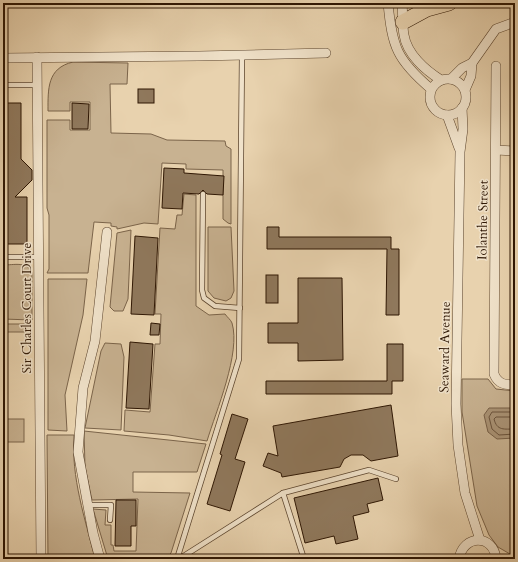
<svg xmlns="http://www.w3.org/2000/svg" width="518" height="562" font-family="Cardo,serif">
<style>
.green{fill:#c8b291;stroke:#7b644a}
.water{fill:#a99274;stroke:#786047}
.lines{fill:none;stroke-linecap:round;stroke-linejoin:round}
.shore{stroke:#6c543c;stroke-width:1}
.building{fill:#8f785c;stroke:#2e1603}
.service-casing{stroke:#5c452e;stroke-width:6}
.minor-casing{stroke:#5c452e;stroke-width:10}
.trunk-casing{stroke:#2e1603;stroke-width:16}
.service{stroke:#f0e2ca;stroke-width:4.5}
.minor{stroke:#f0e2ca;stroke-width:9}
.trunk{stroke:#e8d2ae;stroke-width:15}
.labels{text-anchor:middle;stroke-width:3;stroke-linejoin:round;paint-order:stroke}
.street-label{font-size:13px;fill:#2e1603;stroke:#f0e2ca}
</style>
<rect width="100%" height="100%" fill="#e8d2ae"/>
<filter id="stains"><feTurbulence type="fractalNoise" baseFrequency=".005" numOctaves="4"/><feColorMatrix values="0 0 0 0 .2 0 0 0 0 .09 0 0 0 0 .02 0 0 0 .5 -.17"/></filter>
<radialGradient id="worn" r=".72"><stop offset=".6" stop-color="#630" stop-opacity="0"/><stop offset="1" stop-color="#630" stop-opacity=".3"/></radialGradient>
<g class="green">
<path d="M73,62L128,63L127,84H110L111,133L151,134L167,140L225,141L226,146L231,149V224L228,223L223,219V170L186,169V164L162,163L158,224L144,223L117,229V227L111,226V223L94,222L88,273H47L49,269V215L47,208V120H70V130H90V102H70V111H48C48,89 47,68 73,62Z"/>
<path d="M184,194L196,195V306L209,315L225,314C227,317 231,320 232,323C241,353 216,411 207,441L169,435L124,431L125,410L150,412L155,344H160L161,314H155L160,228L175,229L177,215H182Z"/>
<path d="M208,227H231L234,291L231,298L226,301L214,298L208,291Z"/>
<path d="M131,230L128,299L123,311H114L110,307L117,233Z"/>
<path d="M3,265C14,265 28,261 32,273V320L3,319Z"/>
<path d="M48,279H87L83,315L65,395L67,431L48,430Z"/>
<rect x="3" y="324" width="22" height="8"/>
<path d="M105,343L121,344L124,357L121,430L85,428L101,351Z"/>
<path d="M462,379H488L496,389L515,391V557L498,547L489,535L477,506L462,412Z"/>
<rect x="3" y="419" width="21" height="23"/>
<path d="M84,431L206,444L197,472H133V492L190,493L171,553L165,559H108L93,509L106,510L105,525H111V545H113L114,551H136L138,499L92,500L85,467Z"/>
<path d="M47,435H74C71,478 85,518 95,559H48Z"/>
</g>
<path class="water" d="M489,408H515V438L497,439L488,432L484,415Z"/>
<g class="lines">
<g class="shore">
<path d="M515,412H492L489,417L492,429L499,435L515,434"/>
<path d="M515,417H496L494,419C497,431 504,429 515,429"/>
</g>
</g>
<g class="building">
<rect x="138" y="89" width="16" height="14"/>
<path d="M3,103H21V159L32,170V180L15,197H27V244H3Z"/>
<path d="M72,103L89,104L88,129H72Z"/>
<path d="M164,168L184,169V173L224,176L223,195L207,194L203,190L199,194L183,193L182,209L162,208Z"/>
<path d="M267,227H279V237H391V249H399V315H386L387,249H267Z"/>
<path d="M135,236L158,238L154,315L131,314Z"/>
<rect x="266" y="275" width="12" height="28"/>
<path d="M298,278H342L343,360L298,361V343H268V323H298Z"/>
<path d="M151,323L160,324L159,335H150Z"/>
<path d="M130,342L153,344L149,409L126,408Z"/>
<path d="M387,344H403V381H392V394H266V381H387Z"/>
<path d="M391,405L398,456L371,461L363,455H351L344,459L340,467L282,477L281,473L263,466L268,453L278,456L273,426Z"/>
<path d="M232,414L248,419L235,459L245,462L230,511L207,504L222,455L220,454Z"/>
<path d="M378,478L383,500L367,504L369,512L353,516L358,539L336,544L334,536L305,543L294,498Z"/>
<path d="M116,500H136V526H131V546H115Z"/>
</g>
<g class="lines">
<defs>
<g id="service">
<path d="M3,85H37"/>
<path d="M203,194L202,290L204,298L215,306L240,308"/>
<path d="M3,257H38"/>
<path d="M283,493L369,470L396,479"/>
<path d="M87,505H111L110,520"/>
<path d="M177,559L239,359L242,54"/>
<path d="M179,559L283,493L304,559"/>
</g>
<g id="minor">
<path d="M388,3C392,47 397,60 431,89"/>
<path d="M402,3C403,13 402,24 404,35C407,54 425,70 441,80"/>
<path d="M37,57L41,559"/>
<path d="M3,58L199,56L326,53"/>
<path d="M496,66L494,374C498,384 505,385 515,385"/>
<circle cx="448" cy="97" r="18"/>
<path d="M451,79L462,68L472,63L496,29L515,22"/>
<path d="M465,90L471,76L472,63"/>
<path d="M462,108L463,129L460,152L456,404L458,445L465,493L480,540"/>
<path d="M447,115L459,148"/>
<path d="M496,150L515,151"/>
<path d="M100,559L93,533L78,452L83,388L95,341L107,232"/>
<path d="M459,559C463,534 494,534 496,559"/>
</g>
<path id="trunk" d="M403,22L427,9L449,3"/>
</defs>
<use href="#service" class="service-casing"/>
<use href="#minor" class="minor-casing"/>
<use href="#trunk" class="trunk-casing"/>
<use href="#service" class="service"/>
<use href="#minor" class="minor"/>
<use href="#trunk" class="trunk"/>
</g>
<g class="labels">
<g class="street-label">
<text transform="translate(482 220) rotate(-89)" y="5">Iolanthe Street</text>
<text transform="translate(26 308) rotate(-90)" y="5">Sir Charles Court Drive</text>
<text transform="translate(444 347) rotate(-89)" y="5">Seaward Avenue</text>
</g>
</g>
<rect width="518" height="562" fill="none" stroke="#e8d2ae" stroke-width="16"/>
<rect x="4" y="4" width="510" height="554" fill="none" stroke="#2e1603" stroke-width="2"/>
<rect x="8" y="8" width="502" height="546" fill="none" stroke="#2e1603"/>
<rect width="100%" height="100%" filter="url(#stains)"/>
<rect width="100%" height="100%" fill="url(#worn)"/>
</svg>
